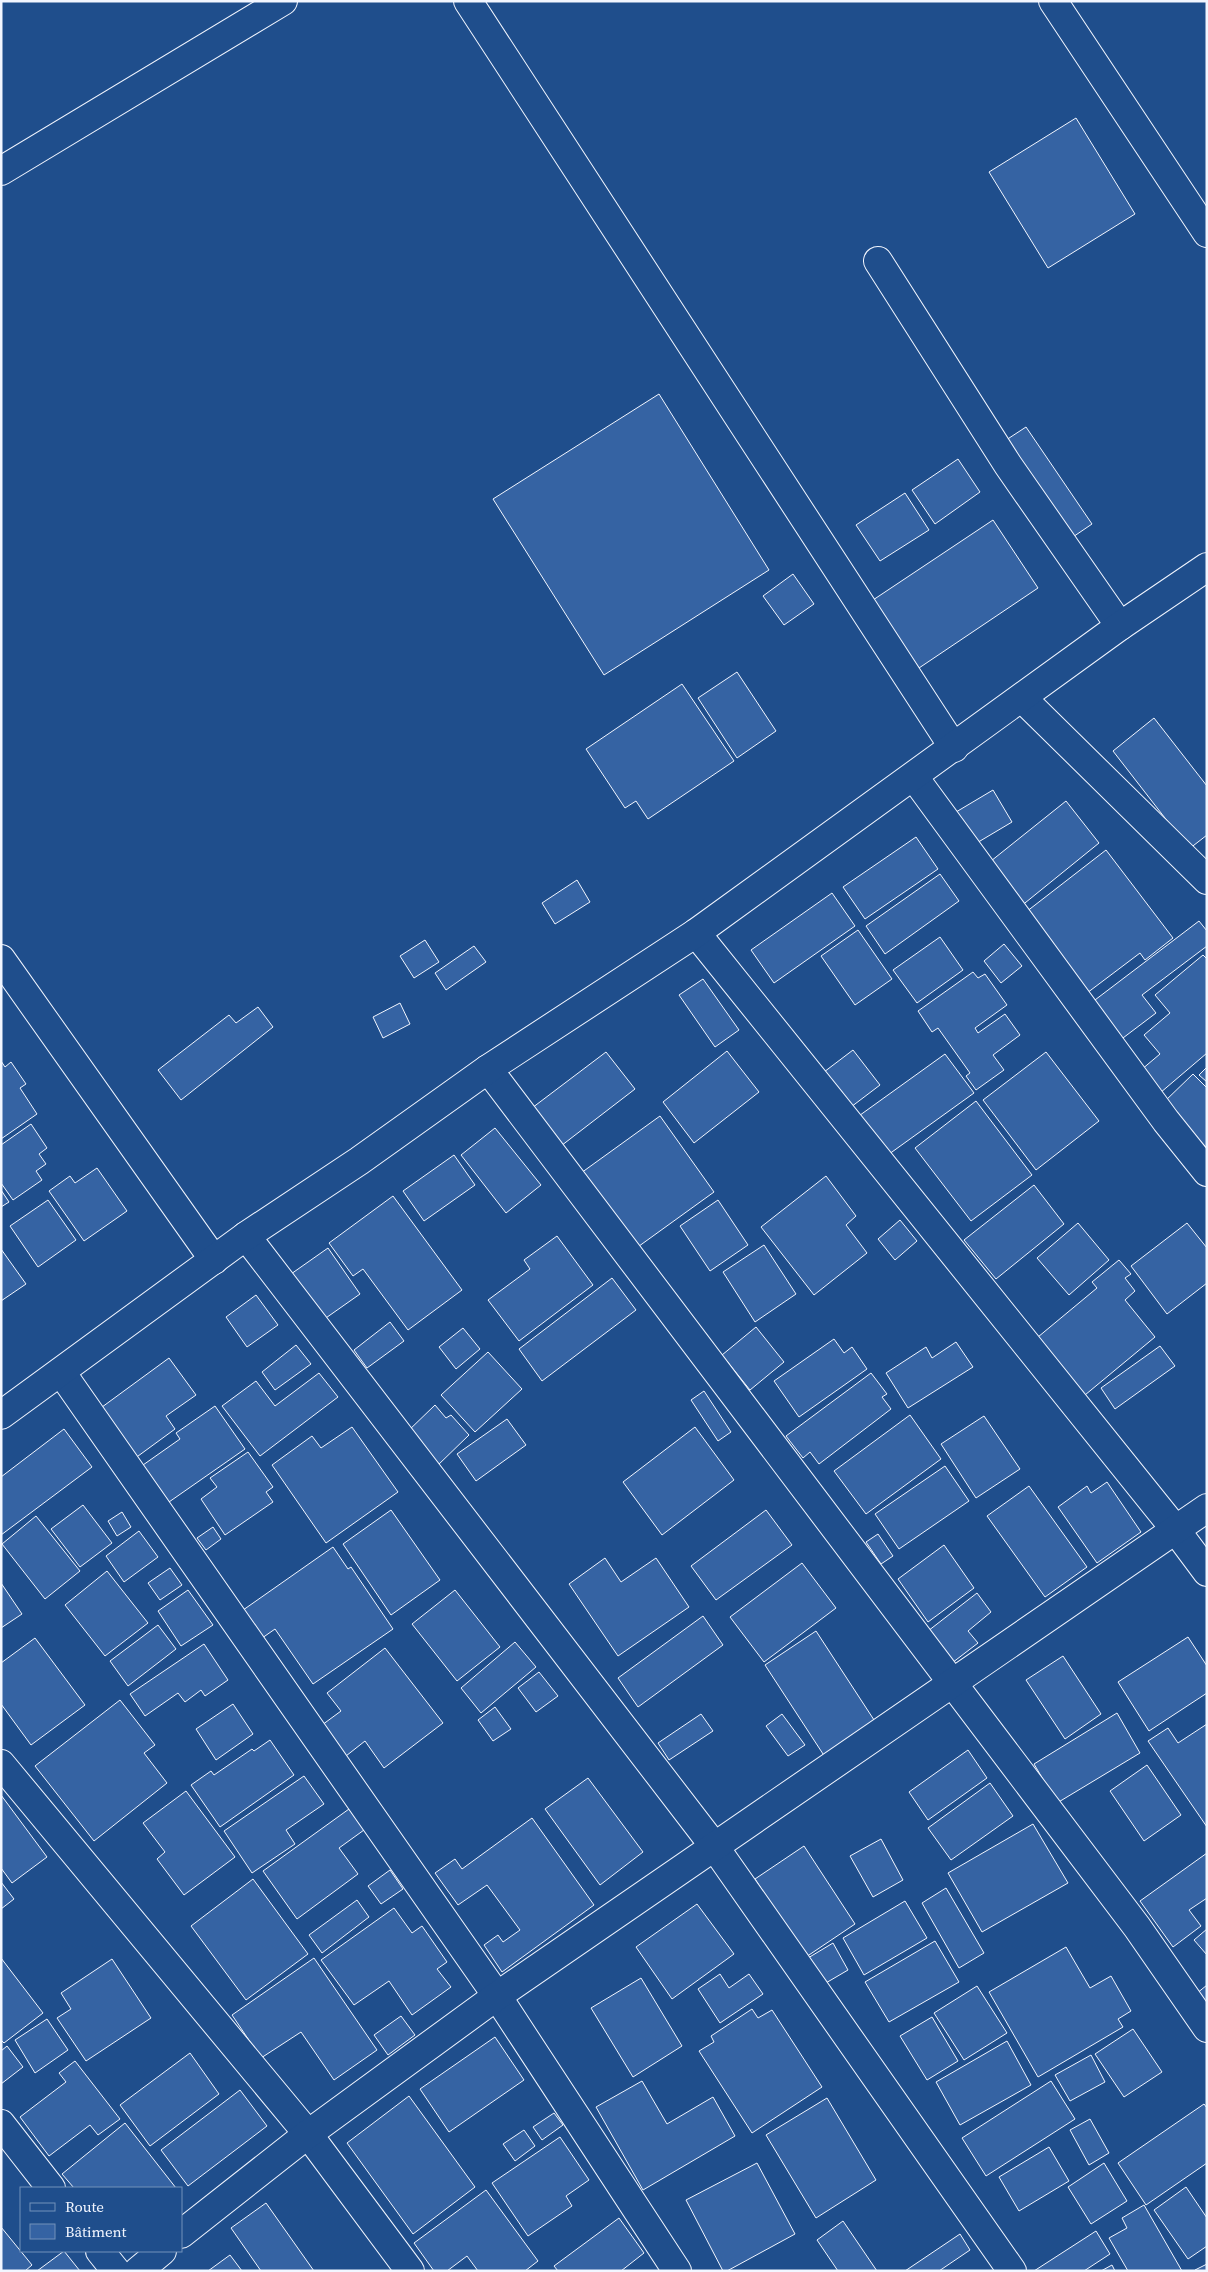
<svg xmlns="http://www.w3.org/2000/svg" width="1208" height="2272" font-family="'Source Serif 4',serif">
<style>
.building{fill:#3563a3;stroke:#f2f6ff}
.lines{fill:none;stroke-linecap:round;stroke-linejoin:round}
.street-casing{stroke:#f2f6ff;stroke-width:30}
.highway-casing{stroke:#f2f6ff;stroke-width:30}
.street{stroke:#1f4e8c;stroke-width:28}
.highway{stroke:#1f4e8c;stroke-width:28}
</style>
<rect width="100%" height="100%" fill="#1f4e8c"/>
<g class="building">
<path d="M1076,118L1135,214L1048,268L989,172Z"/>
<path d="M659,394L769,570L604,675L493,499Z"/>
<path d="M1026,427L1092,524L1067,541L1000,444Z"/>
<path d="M958,459L980,492L935,524L912,490Z"/>
<path d="M905,493L929,530L880,561L856,525Z"/>
<path d="M993,520L1038,588L919,668L873,600Z"/>
<path d="M793,574L814,604L784,625L763,596Z"/>
<path d="M737,672L776,731L737,758L698,698Z"/>
<path d="M682,684L734,761L648,819L636,801L625,808L586,749Z"/>
<path d="M1154,718L1207,786V835L1189,849L1113,751Z"/>
<path d="M993,790L1012,822L970,847L951,815Z"/>
<path d="M1066,801L1099,843L1020,907L986,865Z"/>
<path d="M916,837L938,869L865,919L843,887Z"/>
<path d="M1106,850L1173,938L1145,960L1140,953L1087,993L1026,912Z"/>
<path d="M940,874L959,901L885,954L866,926Z"/>
<path d="M577,880L590,902L555,924L542,903Z"/>
<path d="M832,893L855,926L774,983L751,950Z"/>
<path d="M1199,921L1207,931V946L1142,995L1156,1013L1119,1041L1091,1003Z"/>
<path d="M858,930L892,979L855,1005L821,956Z"/>
<path d="M940,937L963,970L917,1003L893,970Z"/>
<path d="M425,940L439,962L414,978L400,956Z"/>
<path d="M1004,944L1022,966L1001,983L984,961Z"/>
<path d="M474,946L486,962L446,990L435,973Z"/>
<path d="M1203,955L1207,959V1053L1160,1093L1141,1070L1160,1054L1144,1035L1170,1013L1155,995Z"/>
<path d="M973,972L978,978L985,974L1007,1005L975,1028L978,1033L1005,1014L1020,1035L993,1055L1004,1070L976,1090L966,1076L970,1073L938,1028L932,1032L918,1011Z"/>
<path d="M703,979L739,1030L715,1047L679,995Z"/>
<path d="M400,1003L410,1024L383,1038L373,1017Z"/>
<path d="M258,1007L273,1027L181,1100L158,1070L229,1015L236,1023Z"/>
<path d="M853,1050L880,1085L851,1107L824,1072Z"/>
<path d="M727,1051L759,1092L694,1143L663,1102Z"/>
<path d="M606,1052L635,1089L557,1149L528,1111Z"/>
<path d="M1046,1052L1099,1121L1036,1170L983,1100Z"/>
<path d="M945,1054L974,1093L885,1157L856,1118Z"/>
<path d="M1,1061L5,1067L11,1062L26,1084L20,1088L37,1114L1,1139Z"/>
<path d="M1207,1067V1082L1199,1075Z"/>
<path d="M1193,1074L1207,1088V1148L1163,1103Z"/>
<path d="M976,1101L1032,1175L971,1221L915,1148Z"/>
<path d="M660,1116L714,1192L635,1249L581,1173Z"/>
<path d="M31,1124L47,1148L39,1154L46,1164L36,1171L42,1180L13,1200L1,1183V1145Z"/>
<path d="M495,1128L541,1185L506,1213L461,1155Z"/>
<path d="M454,1155L475,1185L424,1221L403,1191Z"/>
<path d="M97,1168L127,1211L84,1241L49,1191L70,1176L75,1183Z"/>
<path d="M826,1176L856,1216L846,1225L867,1253L814,1295L761,1227Z"/>
<path d="M1034,1185L1064,1224L996,1279L964,1240Z"/>
<path d="M1,1190L9,1202L1,1207Z"/>
<path d="M393,1196L462,1290L408,1330L363,1269L353,1276L329,1243Z"/>
<path d="M48,1200L76,1240L38,1267L10,1226Z"/>
<path d="M718,1200L748,1245L710,1271L680,1226Z"/>
<path d="M900,1220L917,1241L895,1260L878,1239Z"/>
<path d="M1078,1223L1109,1260L1069,1295L1037,1258Z"/>
<path d="M1187,1223L1207,1248V1283L1167,1314L1131,1266Z"/>
<path d="M557,1236L593,1285L519,1341L488,1300L530,1269L524,1260Z"/>
<path d="M764,1245L796,1294L755,1322L723,1272Z"/>
<path d="M328,1248L360,1294L323,1320L291,1274Z"/>
<path d="M1,1249L26,1284L1,1301Z"/>
<path d="M1119,1260L1131,1274L1125,1278L1135,1291L1125,1300L1155,1337L1085,1395L1038,1337L1097,1288L1092,1282Z"/>
<path d="M612,1278L636,1310L542,1381L519,1349Z"/>
<path d="M256,1295L278,1325L247,1347L226,1317Z"/>
<path d="M390,1322L404,1341L367,1368L354,1350Z"/>
<path d="M756,1327L784,1362L750,1390L722,1355Z"/>
<path d="M463,1328L480,1349L456,1369L439,1347Z"/>
<path d="M834,1339L844,1353L852,1347L867,1369L799,1417L774,1381Z"/>
<path d="M956,1342L973,1367L908,1408L886,1373L926,1347L932,1358Z"/>
<path d="M296,1345L311,1364L275,1390L262,1372Z"/>
<path d="M1160,1346L1175,1366L1115,1409L1101,1388Z"/>
<path d="M488,1352L522,1389L475,1432L441,1395Z"/>
<path d="M169,1358L196,1395L166,1416L175,1429L134,1459L98,1410Z"/>
<path d="M319,1373L338,1397L260,1456L222,1406L256,1381L275,1406Z"/>
<path d="M871,1373L887,1394L882,1397L891,1409L819,1464L810,1452L803,1458L786,1436Z"/>
<path d="M704,1391L731,1432L718,1441L691,1400Z"/>
<path d="M435,1405L446,1418L451,1415L469,1435L437,1466L406,1433Z"/>
<path d="M215,1406L245,1449L169,1502L143,1465L180,1439L176,1433Z"/>
<path d="M910,1415L941,1459L866,1514L834,1471Z"/>
<path d="M984,1416L1020,1469L976,1498L941,1444Z"/>
<path d="M507,1419L526,1445L476,1481L457,1454Z"/>
<path d="M352,1427L398,1492L326,1543L272,1465L312,1436L321,1448Z"/>
<path d="M695,1427L734,1480L662,1535L623,1482Z"/>
<path d="M64,1429L92,1467L1,1535V1477Z"/>
<path d="M248,1452L273,1487L266,1492L273,1502L225,1535L201,1499L217,1487L210,1478Z"/>
<path d="M945,1466L969,1501L899,1549L875,1514Z"/>
<path d="M1107,1482L1141,1532L1097,1563L1058,1507L1087,1486L1091,1493Z"/>
<path d="M1029,1486L1087,1567L1045,1597L987,1516Z"/>
<path d="M83,1505L112,1543L80,1567L51,1529Z"/>
<path d="M391,1510L440,1580L391,1615L343,1544Z"/>
<path d="M766,1510L792,1545L716,1600L691,1566Z"/>
<path d="M122,1512L131,1527L117,1536L108,1521Z"/>
<path d="M36,1516L80,1571L45,1599L2,1544Z"/>
<path d="M213,1527L221,1539L206,1550L197,1538Z"/>
<path d="M139,1531L158,1557L124,1582L106,1556Z"/>
<path d="M878,1534L893,1556L881,1564L866,1542Z"/>
<path d="M944,1545L974,1588L928,1622L898,1579Z"/>
<path d="M333,1547L348,1569L351,1567L393,1629L313,1684L275,1629L255,1643L236,1615Z"/>
<path d="M605,1558L621,1582L656,1558L689,1607L618,1656L569,1584Z"/>
<path d="M802,1563L836,1608L764,1662L730,1617Z"/>
<path d="M170,1568L182,1585L160,1600L148,1583Z"/>
<path d="M107,1571L148,1623L105,1656L65,1605Z"/>
<path d="M1,1583L22,1614L1,1628Z"/>
<path d="M188,1590L213,1625L181,1646L158,1611Z"/>
<path d="M455,1590L500,1647L457,1681L412,1624Z"/>
<path d="M977,1593L991,1612L968,1631L978,1643L952,1663L928,1631Z"/>
<path d="M703,1616L723,1645L638,1707L618,1678Z"/>
<path d="M158,1625L176,1649L128,1686L110,1661Z"/>
<path d="M816,1631L876,1723L825,1757L765,1665Z"/>
<path d="M1188,1637L1207,1666V1693L1149,1731L1118,1682Z"/>
<path d="M35,1638L85,1705L31,1745L1,1704V1663Z"/>
<path d="M515,1642L536,1667L481,1713L461,1688Z"/>
<path d="M204,1644L228,1680L205,1696L201,1690L185,1702L178,1693L145,1716L130,1694Z"/>
<path d="M385,1648L443,1723L384,1768L365,1741L346,1756L322,1725L341,1711L327,1693Z"/>
<path d="M1063,1656L1101,1714L1065,1739L1026,1680Z"/>
<path d="M539,1672L558,1696L536,1712L518,1688Z"/>
<path d="M120,1700L155,1745L144,1753L167,1783L94,1841L35,1766Z"/>
<path d="M233,1704L253,1734L216,1760L196,1729Z"/>
<path d="M495,1707L511,1729L493,1741L478,1720Z"/>
<path d="M1117,1713L1140,1753L1057,1803L1034,1764Z"/>
<path d="M701,1714L713,1731L669,1760L658,1743Z"/>
<path d="M782,1714L805,1745L788,1756L766,1726Z"/>
<path d="M1207,1724V1827L1148,1741L1168,1728L1178,1743Z"/>
<path d="M270,1740L294,1775L220,1827L191,1785L211,1771L214,1775L252,1749L254,1751Z"/>
<path d="M968,1750L987,1778L928,1820L909,1792Z"/>
<path d="M1147,1765L1181,1815L1144,1841L1110,1791Z"/>
<path d="M304,1776L324,1804L286,1830L295,1844L252,1873L224,1831Z"/>
<path d="M588,1778L643,1852L600,1885L545,1809Z"/>
<path d="M990,1783L1013,1816L951,1860L928,1828Z"/>
<path d="M186,1791L235,1857L184,1895L157,1859L165,1852L143,1823Z"/>
<path d="M1,1795L47,1857L12,1883L1,1868Z"/>
<path d="M349,1809L364,1830L339,1848L358,1874L297,1919L263,1871Z"/>
<path d="M532,1818L594,1905L502,1972L484,1945L498,1935L503,1942L520,1930L487,1885L458,1905L435,1873L455,1859L462,1869Z"/>
<path d="M1033,1824L1068,1883L982,1932L948,1873Z"/>
<path d="M881,1839L903,1880L873,1897L850,1856Z"/>
<path d="M804,1846L855,1924L806,1957L755,1879Z"/>
<path d="M1207,1853V1898L1189,1910L1201,1926L1173,1947L1140,1901Z"/>
<path d="M390,1870L403,1889L381,1904L368,1886Z"/>
<path d="M253,1879L308,1954L246,2000L191,1926Z"/>
<path d="M1,1882L14,1899L1,1909Z"/>
<path d="M946,1888L984,1953L959,1968L922,1903Z"/>
<path d="M357,1900L369,1917L322,1953L309,1935Z"/>
<path d="M905,1901L927,1938L864,1975L843,1938Z"/>
<path d="M697,1904L734,1954L672,1999L636,1947Z"/>
<path d="M394,1908L412,1933L422,1926L447,1962L437,1969L451,1987L412,2015L389,1981L354,2005L321,1960Z"/>
<path d="M1207,1929V1955L1194,1940Z"/>
<path d="M935,1941L959,1982L889,2022L865,1982Z"/>
<path d="M833,1943L848,1970L819,1987L803,1961Z"/>
<path d="M1066,1947L1090,1988L1111,1976L1131,2011L1118,2019L1123,2027L1038,2077L989,1992Z"/>
<path d="M1,1958L43,2013L4,2043L1,2040Z"/>
<path d="M314,1958L377,2050L334,2080L301,2032L261,2058L232,2015Z"/>
<path d="M112,1959L151,2018L86,2061L57,2018L71,2009L61,1993Z"/>
<path d="M720,1974L729,1988L749,1974L763,1994L720,2023L698,1989Z"/>
<path d="M641,1978L682,2046L633,2077L591,2008Z"/>
<path d="M1207,1985V2009L1196,1994Z"/>
<path d="M977,1986L1007,2033L964,2060L934,2013Z"/>
<path d="M752,2009L758,2018L772,2010L822,2087L752,2133L699,2051L714,2042L711,2036Z"/>
<path d="M401,2016L415,2035L388,2055L374,2035Z"/>
<path d="M932,2017L958,2061L927,2080L900,2036Z"/>
<path d="M47,2019L68,2050L35,2073L15,2040Z"/>
<path d="M1133,2029L1162,2072L1124,2097L1095,2054Z"/>
<path d="M495,2037L524,2080L449,2132L420,2089Z"/>
<path d="M1007,2041L1031,2085L960,2125L936,2082Z"/>
<path d="M7,2046L23,2067L1,2084V2051Z"/>
<path d="M190,2053L219,2094L150,2146L120,2105Z"/>
<path d="M1091,2055L1105,2082L1070,2101L1055,2075Z"/>
<path d="M75,2061L120,2119L98,2135L90,2125L49,2156L20,2117L66,2082L59,2073Z"/>
<path d="M642,2081L667,2124L713,2097L735,2136L643,2190L596,2107Z"/>
<path d="M1051,2081L1075,2119L986,2176L962,2138Z"/>
<path d="M240,2090L267,2126L188,2186L161,2150Z"/>
<path d="M409,2096L475,2187L413,2234L347,2143Z"/>
<path d="M827,2098L876,2180L816,2218L766,2135Z"/>
<path d="M1204,2104L1207,2108V2163L1146,2205L1118,2163Z"/>
<path d="M554,2113L563,2125L542,2140L533,2127Z"/>
<path d="M1090,2119L1109,2153L1089,2165L1070,2130Z"/>
<path d="M125,2123L176,2188H74L62,2174Z"/>
<path d="M524,2130L535,2146L515,2161L503,2144Z"/>
<path d="M560,2137L589,2180L566,2196L572,2206L528,2236L492,2183Z"/>
<path d="M1049,2147L1069,2181L1019,2211L999,2177Z"/>
<path d="M757,2163L795,2234L727,2271H723L686,2200Z"/>
<path d="M1104,2163L1127,2201L1091,2224L1068,2187Z"/>
<path d="M1186,2187L1207,2218V2246L1188,2259L1154,2210Z"/>
<path d="M486,2190L538,2261L525,2271H478L467,2256L447,2271H434L414,2243Z"/>
<path d="M266,2203L314,2271H261L231,2228Z"/>
<path d="M1144,2205L1182,2271H1128L1109,2238L1127,2228L1122,2218Z"/>
<path d="M619,2218L644,2253L621,2271H558L554,2266Z"/>
<path d="M843,2221L877,2271H838L817,2240Z"/>
<path d="M1,2227L32,2265L25,2271H1Z"/>
<path d="M1096,2231L1110,2254L1084,2271H1034Z"/>
<path d="M960,2234L970,2250L939,2271H905Z"/>
<path d="M64,2251L80,2271H37Z"/>
<path d="M230,2255L242,2271H208Z"/>
<path d="M1207,2264V2271H1195V2270Z"/>
<path d="M1112,2265L1115,2271H1101Z"/>
</g>
<g class="lines">
<defs>
<g id="street">
<path d="M468,1L954,748"/>
<path d="M1053,1L1207,233"/>
<path d="M1,171L283,1"/>
<path d="M878,261L1008,465L1120,626"/>
<path d="M1022,698L1207,880"/>
<path d="M914,777L1166,1121L1207,1172"/>
<path d="M696,933L1175,1529L1207,1572"/>
<path d="M1,959L214,1260"/>
<path d="M488,1069L1137,1927L1207,2028"/>
<path d="M246,1236L714,1846L1012,2271"/>
<path d="M61,1372L497,1996L677,2271"/>
<path d="M1,1764L308,2134L410,2271"/>
<path d="M1,2124L51,2188"/>
<path d="M181,2234L308,2134L497,1996L1207,1508"/>
<path d="M100,2251L116,2271"/>
<path d="M138,2271L162,2251"/>
</g>
<path id="highway" d="M1,1415L246,1236L359,1161L488,1069L696,933L1120,626L1207,567"/>
</defs>
<use href="#street" class="street-casing"/>
<use href="#highway" class="highway-casing"/>
<use href="#street" class="street"/>
<use href="#highway" class="highway"/>
</g>
<rect width="1208" height="2272" fill="none" stroke="#f2f6ff" stroke-width="5"/>
<rect x="20" y="2187" width="162" height="65" fill="#1f4e8c" stroke="#7391ba"/>
<rect x="30" y="2203" width="25" height="8" fill="#1f4e8c" stroke="#7391ba"/>
<text x="65" y="2212" font-size="15" fill="#f2f6ff">Route</text>
<rect x="30" y="2224" width="25" height="15" fill="#3563a3" stroke="#7391ba"/>
<text x="65" y="2237" font-size="15" fill="#f2f6ff">Bâtiment</text>
</svg>
